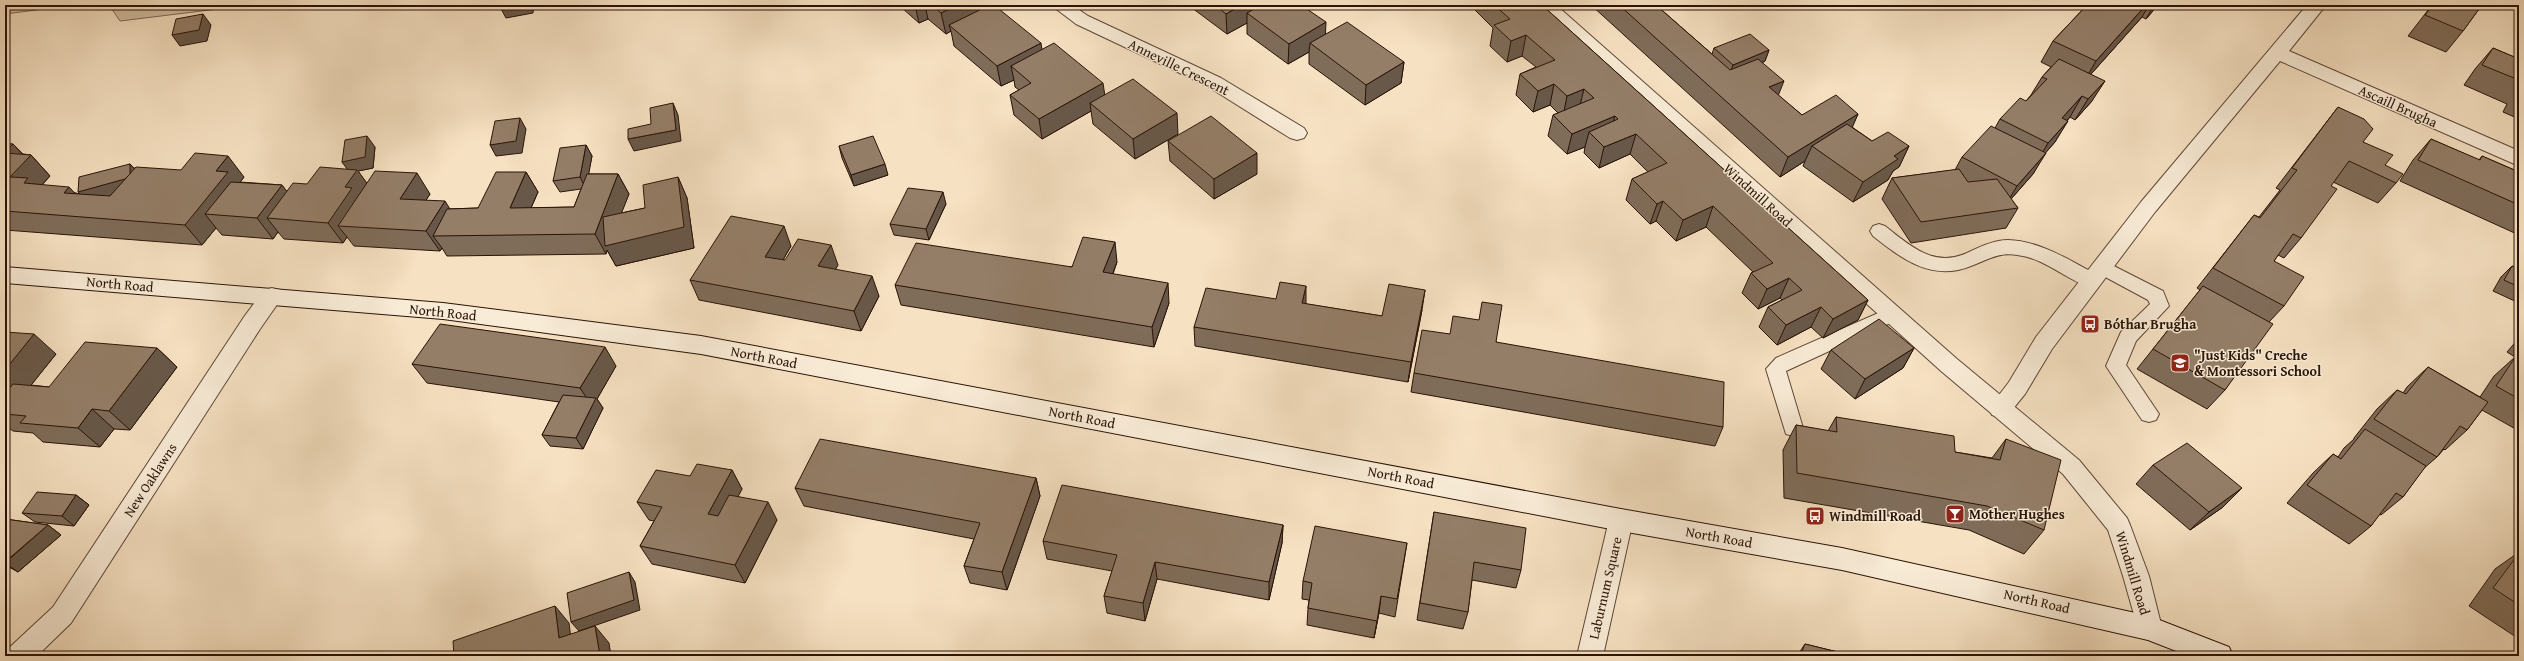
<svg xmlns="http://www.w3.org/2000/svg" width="2524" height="661" font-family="'Gentium Book Plus',serif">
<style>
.green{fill:#d3bea2;stroke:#7e6854}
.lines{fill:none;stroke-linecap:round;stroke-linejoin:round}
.service-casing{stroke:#5d4636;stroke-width:2}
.minor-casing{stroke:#5d4636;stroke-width:2}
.tertiary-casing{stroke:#5d4636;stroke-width:2}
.secondary-casing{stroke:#2a1307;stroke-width:2}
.service{fill:#f9ecd7;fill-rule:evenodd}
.minor{fill:#f9ecd7;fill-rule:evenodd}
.tertiary{fill:#f9ecd7;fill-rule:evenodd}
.secondary{fill:#f9ecd7;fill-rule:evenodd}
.wall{fill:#7f6c59;stroke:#2a1307}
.shaded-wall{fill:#685849;stroke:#2a1307}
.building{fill:#947e68;stroke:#2a1307}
.labels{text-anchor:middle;stroke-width:3;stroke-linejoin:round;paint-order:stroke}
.street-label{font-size:14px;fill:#2a1307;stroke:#f9ecd7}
.poi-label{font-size:14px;font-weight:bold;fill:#2a1307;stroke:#f9ecd7;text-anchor:start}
</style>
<rect width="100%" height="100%" fill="#f6e1c2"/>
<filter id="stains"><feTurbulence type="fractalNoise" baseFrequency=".005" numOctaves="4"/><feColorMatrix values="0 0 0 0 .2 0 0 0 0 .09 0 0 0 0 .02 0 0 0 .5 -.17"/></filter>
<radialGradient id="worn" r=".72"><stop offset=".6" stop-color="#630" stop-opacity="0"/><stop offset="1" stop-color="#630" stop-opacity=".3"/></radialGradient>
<g class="green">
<path d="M5,5H75L5,14Z"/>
<path d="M109,5H251L120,21Z"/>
</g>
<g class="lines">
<defs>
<g id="service">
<path d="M1879,224L1885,226C1910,246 1934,268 1967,253C1979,247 1994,240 2008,240C2041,241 2071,261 2099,276L2101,281L2099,286L2092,288C2066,280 2045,258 2017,255C1999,252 1987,260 1971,266C1932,282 1902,259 1873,236L1870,231L1873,226Z"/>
<path d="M2102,260L2163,291L2169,306L2136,341L2126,365L2159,414L2156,420L2149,422L2142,420L2106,366L2121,332L2150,304L2148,300L2096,272L2093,267L2096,262Z"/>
<path d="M1892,307L1899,309L1901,314L1899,319L1786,371L1803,428L1800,434L1793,436L1786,434L1766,369L1776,358Z"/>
</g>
<g id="minor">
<path d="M1051,5H1072L1088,16L1221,78L1304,128L1307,133L1304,138L1297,140L1290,138L1207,86L1076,24Z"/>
<path d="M2307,5H2326L2289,51L2519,151V166L2280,61L2155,212L2052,349L2025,394L2008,415L2000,417L1992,415L1989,408L2009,382L2036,337L2141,202Z"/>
<path d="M272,288L280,290L283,296L260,329L71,623L37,656H6L10,647L53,607L244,317L264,290Z"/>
<path d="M1621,509L1630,513L1633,520L1603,656H1577L1609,520L1612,513Z"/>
</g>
<path id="tertiary" d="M1536,5H1556L1957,359L2079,460L2127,518L2130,525L2149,576L2162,628L2158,636L2149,640L2140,636L2123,576L2108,530L2063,474L1941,371Z"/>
<path id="secondary" d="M5,267L443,303L701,336L1621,509L1842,548L2149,616L2229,647L2233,656H2189L2148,640L1842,570L1621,531L701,354L443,319L5,283Z"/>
</defs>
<use href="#service" class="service-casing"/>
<use href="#minor" class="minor-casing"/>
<use href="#tertiary" class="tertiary-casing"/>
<use href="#secondary" class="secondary-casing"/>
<use href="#service" class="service"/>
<use href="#minor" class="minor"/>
<use href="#tertiary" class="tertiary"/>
<use href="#secondary" class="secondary"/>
</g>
<g class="wall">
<path d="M901,5H986L987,7L1042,50L1105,95L1178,134L1135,159L1093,124L1091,111L1042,139L1014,115L1010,95L1019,90L1015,87L1014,80L1001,86L954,46L951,31L946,34L928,19L919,23L902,8Z"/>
<path d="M1188,5H1301L1325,34L1404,62L1401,83L1365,105L1309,64V52L1288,64L1247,34V23L1227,34Z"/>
<path d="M1470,5H1542L1868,300L1858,320L1823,338L1811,327L1777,345L1759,327L1768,307L1782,300L1780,298L1758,309L1742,293L1751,273L1753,272L1706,227L1676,241L1656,221L1650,224L1626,200L1632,179L1648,172L1630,154L1599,168L1584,153L1585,147L1567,154L1548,136L1553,115L1558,113L1550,105L1533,112L1516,95L1520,74L1536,67L1522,56L1507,62L1490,46L1493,28Z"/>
<path d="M1591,5H1656L1712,54L1714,48L1769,50L1765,61L1762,63L1778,95L1802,115L1858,114L1852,127L1872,141L1909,146L1899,167L1893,171L1888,180L1853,202L1803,166L1805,161L1780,177Z"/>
<path d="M2087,5H2158L2146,19L2142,17L2091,74L2092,101L2075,120L2070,117L2067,121L2055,142L2045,153L2033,174L2011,199L2018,208L2006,228L1911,243L1882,199L1892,178L1955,170L1962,157L1995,128L2000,119L2026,101L2031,95L2042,77L2051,67L2041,62L2053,41Z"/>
<path d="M2432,5H2482L2463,31L2446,52L2408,36Z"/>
<path d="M2493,48L2519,59V119L2503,112L2507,104L2464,85L2475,69Z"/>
<path d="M2338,107L2363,142L2385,165L2396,183L2378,203L2333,182L2301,238L2284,258L2278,255L2274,261L2284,306L2269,322L2225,390L2207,409L2137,369L2200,290L2197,288L2254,215L2259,217L2280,190L2276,188Z"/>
<path d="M2431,139L2479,160L2482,156L2519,172V235L2400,181L2413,160Z"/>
<path d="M1168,141L1257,174L1214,199L1170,161Z"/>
<path d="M5,144H13L23,154L31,155L50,176L42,185L76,193L79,194L130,164L134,168L244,177L240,182L282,185L287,192L348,169L342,162L375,147L373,168L358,171L367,184L430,194L426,200L449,209L478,208L526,172L538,192L531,208L574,207L581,189L560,192L553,181L586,145L592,156L588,174H618L629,194L621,213L645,208L678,177L687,198L694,248L616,266L607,250L606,254L447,256L442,248L440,251L354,246L347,237L343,243L284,239L278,232L273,239L222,235L216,228L202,245L5,230Z"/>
<path d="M839,146L888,175L854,186L842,158Z"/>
<path d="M946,204L929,240L894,235L890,224Z"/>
<path d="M791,246L783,260L838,265L835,269L879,296L861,331L699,300L690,280Z"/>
<path d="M1117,262L1113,274L1169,303L1154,347L901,305L895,285Z"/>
<path d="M2512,266L2519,269V303L2493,291L2501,277Z"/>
<path d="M1306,304L1382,316L1422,310L1408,382L1195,346L1194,327Z"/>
<path d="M5,332L56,354L31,385L49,387L157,348L177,367L130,430L114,429L100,447L43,442L33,433L13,431L5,425Z"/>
<path d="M2519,338V431L2482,410L2467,430L2445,450L2444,449L2437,457L2423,469L2403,497L2381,515L2379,514L2371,526L2349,544L2287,503L2313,473L2333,454L2338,457L2344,448L2354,439V438L2377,409L2397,390L2403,393L2407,387L2428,367L2480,397L2494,376L2515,357L2507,352Z"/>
<path d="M1496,342L1723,427L1715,446L1411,392L1414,373Z"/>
<path d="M1914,348L1903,368L1855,399L1821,369L1831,350Z"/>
<path d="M412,364L616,366L597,399L603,408L583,449L550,446L542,435L559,402L427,383Z"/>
<path d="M1836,417L1955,452L1992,458L2006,439L2044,530L2024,554L1969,530L1784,498L1783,450L1796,425L1828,431Z"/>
<path d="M2153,465L2223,507L2190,530L2136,484Z"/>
<path d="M732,470L742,489L738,496L777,520L745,583L652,564L640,546L654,521L649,520L637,502L690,476Z"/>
<path d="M1036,478L1040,496L1007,590L970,583L964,566L974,539L804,506L795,488Z"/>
<path d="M76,495L89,505L74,526L35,522L22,513Z"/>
<path d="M1434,512L1521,570L1516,588L1472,580L1468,612L1463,629L1417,620Z"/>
<path d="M5,519L48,525L61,535L18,572L5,565Z"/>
<path d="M1283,525L1282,543L1269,600L1157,579L1145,621L1107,613L1104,596L1112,571L1047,559L1043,541Z"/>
<path d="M1407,543L1395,617L1379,613L1374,638L1307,625L1308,608L1309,600L1302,599L1303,581Z"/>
<path d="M2519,552V639L2469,606L2495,569Z"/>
<path d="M1805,644L1854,656H1797Z"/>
</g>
<g class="shaded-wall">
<path d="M510,5H534L533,13L506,18L500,7Z"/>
<path d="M915,5H925L928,19L919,23Z"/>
<path d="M957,5H986L988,13L949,25L951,31L946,34L941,13Z"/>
<path d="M1242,5H1279L1247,13V23L1227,34L1226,14Z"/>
<path d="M2146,5H2149L2142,17L2084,82L2096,61Z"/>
<path d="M2154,5H2158L2146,19Z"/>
<path d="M203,14L211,25L207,41L180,46L172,35Z"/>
<path d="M1326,22L1325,43H1310L1309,52L1288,64L1289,44Z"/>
<path d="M1526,35L1522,56L1507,62L1511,41Z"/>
<path d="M1041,43L1044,63L1011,66L1014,80L1001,86L997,66Z"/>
<path d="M1769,50L1765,61L1729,76L1733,65Z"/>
<path d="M1404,62L1401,83L1365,105L1366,85Z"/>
<path d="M1784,81L1776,101L1769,87Z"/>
<path d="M2105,81L2092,101L2075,120L2088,99Z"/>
<path d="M1103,83L1106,103H1090L1091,111L1042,139L1039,119Z"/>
<path d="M1554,84L1550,105L1533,112L1538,91Z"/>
<path d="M1584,89L1579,109L1563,117L1567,96Z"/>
<path d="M2082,96L2070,117L2050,139L2062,118Z"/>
<path d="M673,103L678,115L681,141L634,151L628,139L676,130Z"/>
<path d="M1177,113L1178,134L1135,159L1133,139Z"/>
<path d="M1858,114L1849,135L1812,146L1805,161L1780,177L1788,157Z"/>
<path d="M1615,116L1609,136L1589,132L1585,147L1567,154L1572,134Z"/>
<path d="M520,118L526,129L522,153L496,156L490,145Z"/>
<path d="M2068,121L2055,142L2036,164L2048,143Z"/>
<path d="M1636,134L1630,154L1599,168L1604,147Z"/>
<path d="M367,136L375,147L373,168L358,171L372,190L338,226L347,237L343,243L328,223L345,187L350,173L342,162Z"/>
<path d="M13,144L27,159L31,155L50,176L38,189L48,199L10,177L5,152Z"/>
<path d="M586,145L592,156L586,189L580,177Z"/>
<path d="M1909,146L1899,167L1893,171L1888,180L1853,202L1863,182L1894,156Z"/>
<path d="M1257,153V174L1214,199V179Z"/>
<path d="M2046,153L2033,174L2005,206L2017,186Z"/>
<path d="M228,156L244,177L238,185L205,214L216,228L202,245L185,225L216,171Z"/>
<path d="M130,164L140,175V189L88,203L78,192Z"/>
<path d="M885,164L888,175L854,186L851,175Z"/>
<path d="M526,172L538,192L522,228L510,208Z"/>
<path d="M417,173L430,194L414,219L400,199Z"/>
<path d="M618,174L629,194L609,245L678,177L687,198L694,248L616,266L607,250L606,254L595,234Z"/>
<path d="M282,185L298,206L267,218L278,232L273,239L257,218Z"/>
<path d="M69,187L88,207L64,193Z"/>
<path d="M943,192L946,204L929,240L926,229Z"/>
<path d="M445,201L458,222L433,236L442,248L440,251L426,231Z"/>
<path d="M1663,201L1656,221L1650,224L1657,204Z"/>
<path d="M1713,206L1706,227L1676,241L1683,220Z"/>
<path d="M784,226L791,246L773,277L765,257Z"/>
<path d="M1115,242L1117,262L1106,292L1103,272Z"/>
<path d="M831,245L838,265L826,286L818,266Z"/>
<path d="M872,276L879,296L861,331L854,311Z"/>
<path d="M1789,278L1780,298L1758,309L1767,289Z"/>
<path d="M1168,283L1169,303L1154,347L1152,327Z"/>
<path d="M1306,286V306L1302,303Z"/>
<path d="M1425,290L1422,310L1408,382L1411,362Z"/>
<path d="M1868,300L1858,320L1823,338L1833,319Z"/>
<path d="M1821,307L1811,327L1777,345L1786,325Z"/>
<path d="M34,334L56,354L8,414H5V370Z"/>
<path d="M605,347L616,366L597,399L603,408L583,449L576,438L592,406L580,388Z"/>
<path d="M157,348L177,367L130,430L109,411Z"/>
<path d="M1914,348L1903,368L1855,399L1865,379Z"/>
<path d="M92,409L114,429L100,447L78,428Z"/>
<path d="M732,470L742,489L719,533L708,514Z"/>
<path d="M1036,478L1040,496L1007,590L1002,572Z"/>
<path d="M2242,488L2223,507L2190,530L2209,512Z"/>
<path d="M76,495L89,505L74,526L62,516Z"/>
<path d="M768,502L777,520L745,583L735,565Z"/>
<path d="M48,525L61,535L18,572L5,563Z"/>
<path d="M1283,525L1282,543L1269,600V582Z"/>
<path d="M1155,562L1157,579L1145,621L1143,603Z"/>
<path d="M629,572L635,582L640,610L579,631L571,622Z"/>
<path d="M1381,596L1379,613L1374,638L1377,621Z"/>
<path d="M555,606L569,623L573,655L559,638Z"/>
<path d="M595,626L609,643L611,656H600Z"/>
</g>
<g class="building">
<path d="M500,5H510L500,7Z"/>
<path d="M932,5H957L941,13Z"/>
<path d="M990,5H994L1041,43L997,66L949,25Z"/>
<path d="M1215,5H1242L1226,14Z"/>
<path d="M1261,5H1301L1326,22L1289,44L1247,13Z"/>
<path d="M1494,5H1542L1868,300L1833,319L1821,307L1786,325L1768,307L1802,290L1789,278L1767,289L1751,273L1773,263L1713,206L1683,220L1663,201L1657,204L1632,179L1667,163L1636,134L1604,147L1589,132L1618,119L1615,116L1572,134L1553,115L1594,98L1584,89L1567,96L1554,84L1538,91L1520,74L1555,60L1526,35L1511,41L1494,25L1510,19Z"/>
<path d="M1619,5H1656L1730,70L1758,59L1784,81L1769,87L1802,115L1836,95L1858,114L1788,157Z"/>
<path d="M2087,5H2146L2096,61L2053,41Z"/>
<path d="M2433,5H2482L2463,31L2425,15Z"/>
<path d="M203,14L199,30L172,35L176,19Z"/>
<path d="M1347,22L1404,62L1366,85L1310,43Z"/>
<path d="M1750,34L1769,50L1733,65L1714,48Z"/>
<path d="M1054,43L1103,83L1039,119L1010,95L1031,83L1011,66Z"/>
<path d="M2493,48L2519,59V80L2482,65Z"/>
<path d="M2059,59L2105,81L2088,99L2082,96L2062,118L2068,121L2048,143L2000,119L2020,98L2026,101L2047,79L2042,77Z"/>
<path d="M1133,79L1177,113L1133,139L1090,103Z"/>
<path d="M673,103L676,130L628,139V129L651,124L650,108Z"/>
<path d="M2338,107L2364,119L2373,129L2363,142L2393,155L2385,165L2403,174L2396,183L2349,161L2331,186L2337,189L2301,238L2293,234L2274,261L2304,277L2284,306L2213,268L2254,215L2260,218L2297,170L2292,168Z"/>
<path d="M1211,116L1257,153L1214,179L1168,141Z"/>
<path d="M520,118L516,141L490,145L495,121Z"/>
<path d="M1847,124L1872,141L1888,132L1909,146L1894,156L1898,159L1863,182L1812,146Z"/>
<path d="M1991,126L2046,153L2017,186L1962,157Z"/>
<path d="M367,136L365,157L342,162L345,140Z"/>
<path d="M873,136L885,164L851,175L839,146Z"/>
<path d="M2431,139L2480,160L2482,156L2519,172V205L2418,160Z"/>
<path d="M5,144H13L5,152Z"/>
<path d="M586,145L580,177L553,181L560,148Z"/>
<path d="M5,153L31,155L10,177L28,178L24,183L69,187L64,193L110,196L136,167L181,170L195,153L228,156L216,171L228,172L185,225L5,211Z"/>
<path d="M130,164V174L125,179L78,192L79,177Z"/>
<path d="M320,167L357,170L345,187L352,188L328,223L267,218L293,183L307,184Z"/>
<path d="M1959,169L1968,182L1997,179L2018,208L1921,222L1892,178Z"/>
<path d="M375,171L417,173L400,199L445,201L426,231L338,226Z"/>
<path d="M496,172H526L510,208L574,207L587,174H618L595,234L433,236L447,209L478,208Z"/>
<path d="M678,177L684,227L605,246L603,217L645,208L643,185Z"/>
<path d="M231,182L282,185L257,218L205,214Z"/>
<path d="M908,188L943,192L926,229L890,224Z"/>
<path d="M731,216L784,226L765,257L785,260L798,239L831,245L818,266L872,276L854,311L690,280Z"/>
<path d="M1083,237L1115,242L1103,272L1168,283L1152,327L895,285L916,243L1072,267Z"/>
<path d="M2512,266L2519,269V287L2504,280Z"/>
<path d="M1280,282L1306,286L1302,303L1382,316L1389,284L1425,290L1411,362L1194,327L1206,288L1276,299Z"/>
<path d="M2203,286L2273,324L2225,390L2153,349Z"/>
<path d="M1482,302L1502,305L1496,342L1724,382L1723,427L1414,373L1422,330L1450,334L1453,316L1479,320Z"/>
<path d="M1879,319L1914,348L1865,379L1831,350Z"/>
<path d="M440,324L605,347L580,388L412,364Z"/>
<path d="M5,332L34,334L5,370Z"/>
<path d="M85,342L157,348L109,411L92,409L78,428L20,423L26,416L5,414V394L13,384L49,387Z"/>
<path d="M2516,356L2519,357V399L2496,386Z"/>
<path d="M2428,367L2488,402L2467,430L2460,426L2437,457L2374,419L2397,390L2406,394Z"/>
<path d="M563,395L596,398L576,438L542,435Z"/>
<path d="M1836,417L1954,436L1955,452L2000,460L2006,439L2061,460L2044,530L1987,506L1797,473L1796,425L1837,432Z"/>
<path d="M2365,429L2426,466L2403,497L2396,493L2371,526L2307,485L2333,454L2341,459Z"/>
<path d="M820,439L1036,478L1002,572L964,566L980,523L795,488Z"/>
<path d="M2187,443L2242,488L2209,512L2153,465Z"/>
<path d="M697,464L732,470L708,514L718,516L729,495L768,502L735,565L640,546L662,507L637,502L656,470L690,476Z"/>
<path d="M1062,485L1283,525L1269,582L1155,562L1143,603L1104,596L1117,555L1043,541Z"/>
<path d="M37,492L76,495L62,516L22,513Z"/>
<path d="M1434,512L1526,528L1521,570L1474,562L1468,612L1420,603Z"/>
<path d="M5,519L48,525L5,562Z"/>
<path d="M1315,526L1407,543L1397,599L1381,596L1377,621L1308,608L1312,583L1303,581Z"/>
<path d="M2519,553V605L2493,588Z"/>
<path d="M629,572L634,600L571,622L567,593Z"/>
<path d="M555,606L559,638L595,626L600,656H454L453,641Z"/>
<path d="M1805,644L1854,656H1800Z"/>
</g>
<defs>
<symbol id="bus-square" viewBox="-11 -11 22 22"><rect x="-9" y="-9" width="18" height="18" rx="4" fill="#8f2418" stroke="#f9ecd7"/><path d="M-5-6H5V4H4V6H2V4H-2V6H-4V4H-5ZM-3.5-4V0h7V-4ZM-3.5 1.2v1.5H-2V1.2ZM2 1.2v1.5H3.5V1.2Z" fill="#fff"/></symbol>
<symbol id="school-square" viewBox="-11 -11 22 22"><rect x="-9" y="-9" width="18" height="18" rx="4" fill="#8f2418" stroke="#f9ecd7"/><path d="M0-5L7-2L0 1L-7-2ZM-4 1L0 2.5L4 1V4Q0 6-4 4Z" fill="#fff"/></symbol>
<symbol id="bar-square" viewBox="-11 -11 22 22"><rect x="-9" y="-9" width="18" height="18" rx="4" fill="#8f2418" stroke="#f9ecd7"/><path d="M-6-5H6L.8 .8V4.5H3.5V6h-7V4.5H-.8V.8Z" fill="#fff"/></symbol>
</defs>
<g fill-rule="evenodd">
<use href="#bus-square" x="2079" y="313" width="22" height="22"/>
<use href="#school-square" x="2169" y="352" width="22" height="22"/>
<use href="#bar-square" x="1944" y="503" width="22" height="22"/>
<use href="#bus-square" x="1804" y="505" width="22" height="22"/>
</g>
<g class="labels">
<g class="street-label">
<text transform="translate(1179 67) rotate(26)" y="5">Anneville Crescent</text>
<text transform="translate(2398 106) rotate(24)" y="5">Ascaill Brugha</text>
<text transform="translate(1758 195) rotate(42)" y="5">Windmill Road</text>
<text transform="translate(120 284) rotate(5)" y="5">North Road</text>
<text transform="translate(443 312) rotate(6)" y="5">North Road</text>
<text transform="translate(764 357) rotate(11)" y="5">North Road</text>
<text transform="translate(1082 417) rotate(11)" y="5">North Road</text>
<text transform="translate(1401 477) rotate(11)" y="5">North Road</text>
<text transform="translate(150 480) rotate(-57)" y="5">New Oaklawns</text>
<text transform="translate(1719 537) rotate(10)" y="5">North Road</text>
<text transform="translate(2133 573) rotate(73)" y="5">Windmill Road</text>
<text transform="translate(1605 588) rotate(-77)" y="5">Laburnum Square</text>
<text transform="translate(2037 601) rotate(13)" y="5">North Road</text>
</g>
<g class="poi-label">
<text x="2104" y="329">Bóthar Brugha</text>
<text x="2194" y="360">"Just Kids" Creche<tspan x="2194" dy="16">&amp; Montessori School</tspan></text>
<text x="1969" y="519">Mother Hughes</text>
<text x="1829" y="521">Windmill Road</text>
</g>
</g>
<rect width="2524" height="661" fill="none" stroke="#f6e1c2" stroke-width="20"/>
<rect x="6" y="6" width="2512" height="649" fill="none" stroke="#2a1307" stroke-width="2"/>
<rect x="10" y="10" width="2504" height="641" fill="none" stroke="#2a1307"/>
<rect width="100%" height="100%" filter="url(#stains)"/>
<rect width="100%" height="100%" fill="url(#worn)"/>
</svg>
